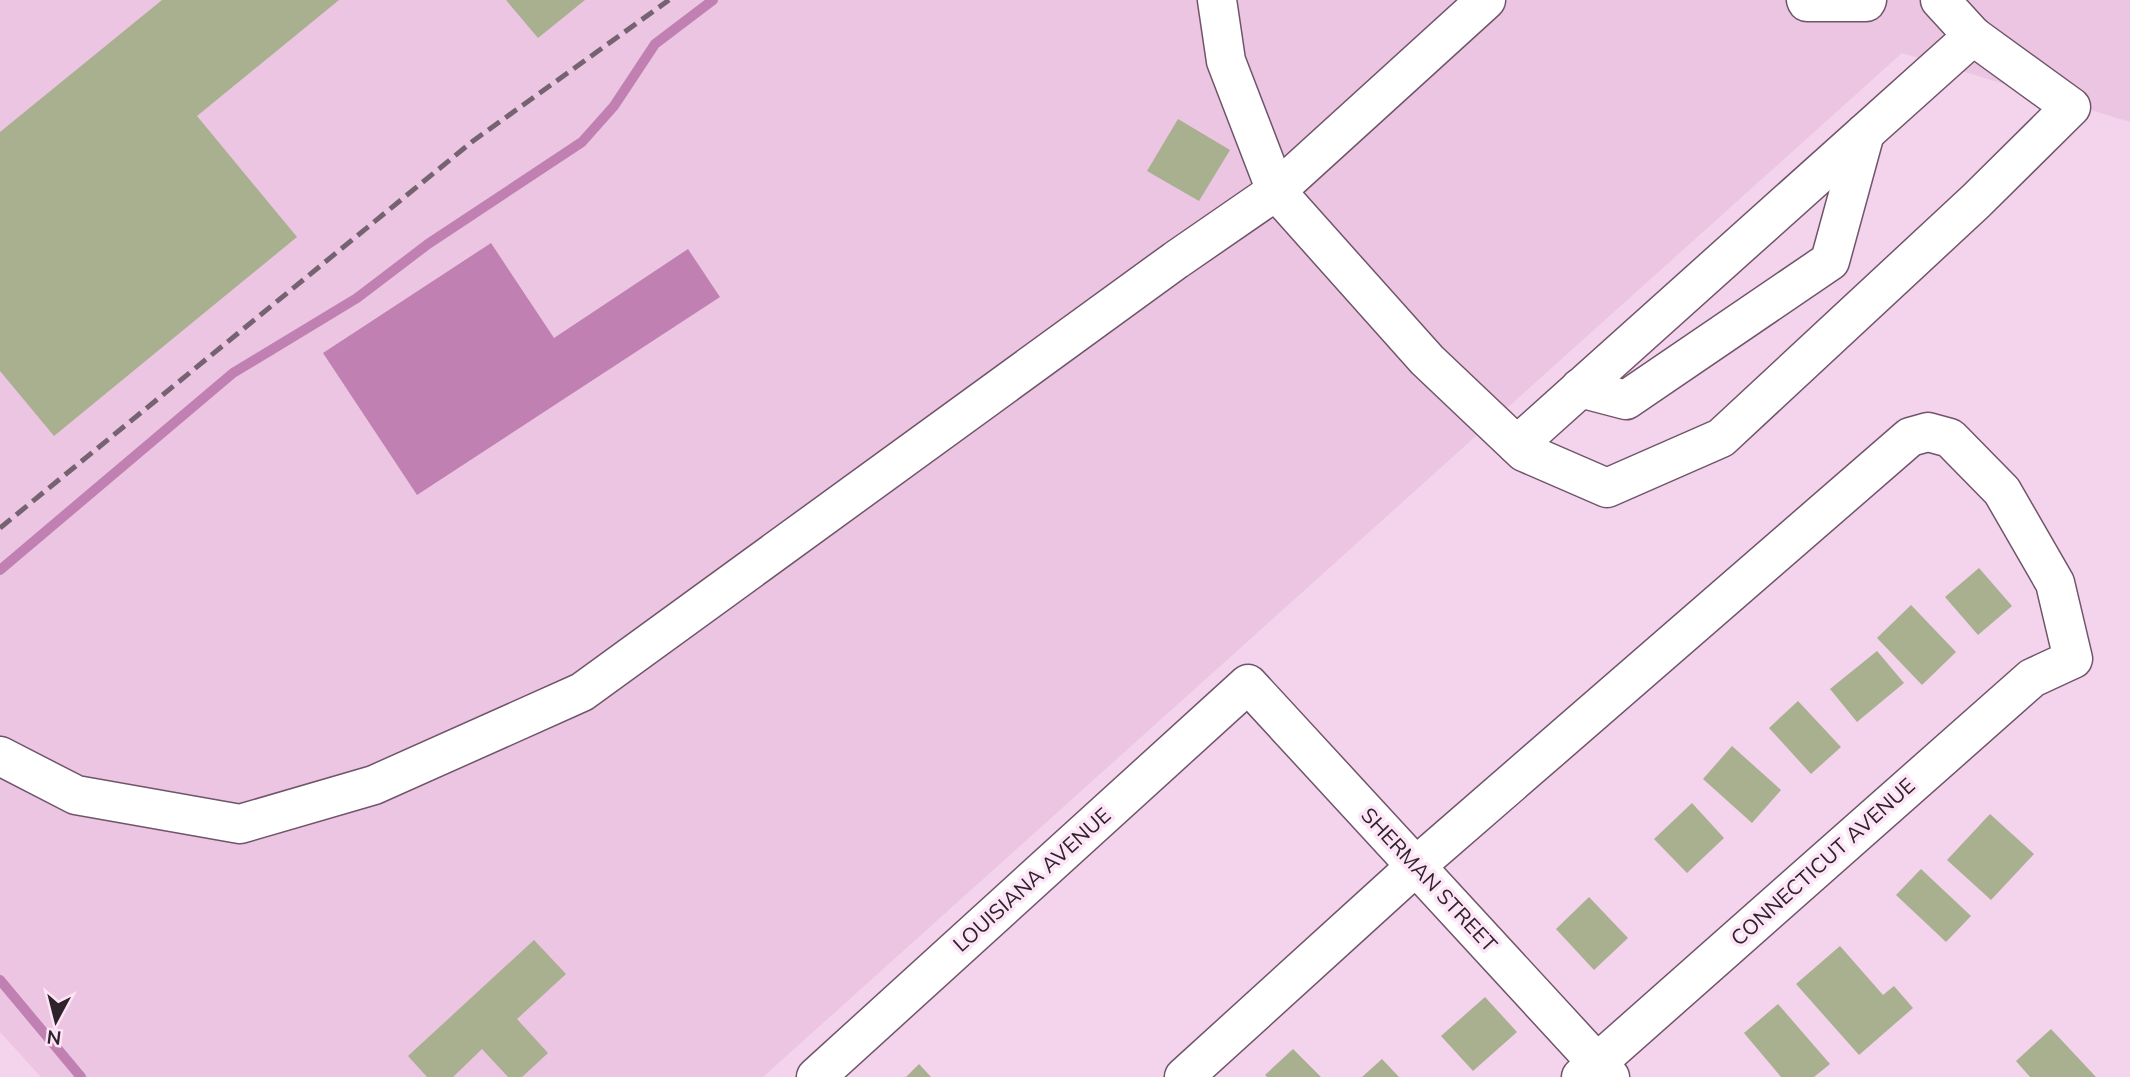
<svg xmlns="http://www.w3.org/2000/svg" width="2130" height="1077" font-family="Mulish,sans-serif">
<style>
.built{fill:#ebc5e1}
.water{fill:#c080b2}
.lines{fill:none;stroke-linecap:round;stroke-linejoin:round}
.stream{stroke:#c080b2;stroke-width:10}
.building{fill:#a8b08f}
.minor-casing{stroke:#70556a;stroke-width:41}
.minor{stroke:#fff;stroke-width:38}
.rail{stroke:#766371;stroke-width:5;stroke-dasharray:14 7;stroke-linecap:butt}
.labels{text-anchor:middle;stroke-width:7;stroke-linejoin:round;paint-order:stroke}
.street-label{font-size:21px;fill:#2e232b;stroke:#fde4f6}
</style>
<rect width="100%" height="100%" fill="#f3d4ec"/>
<path class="built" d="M0,0H2130V122L1902,53L763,1077H41L0,1032Z"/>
<path class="water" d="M491,243L554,338L688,249L720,297L417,495L323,353Z"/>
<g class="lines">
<g class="stream">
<path d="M0,570L233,373L357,298L428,244L582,142L614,106L655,44L713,0"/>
<path d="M0,980L81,1077"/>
</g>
</g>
<g class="building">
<path d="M162,0H339L197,116L297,237L54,436L0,371V132Z"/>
<path d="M506,0H585L538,38Z"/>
<path d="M1178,119L1230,150L1199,201L1147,171Z"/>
<path d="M1979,568L2012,606L1978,635L1945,597Z"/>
<path d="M1911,605L1956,652L1922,685L1877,638Z"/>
<path d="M1877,651L1904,683L1857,722L1830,689Z"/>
<path d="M1798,701L1841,747L1811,774L1769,728Z"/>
<path d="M1732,746L1781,790L1752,823L1703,779Z"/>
<path d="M1692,803L1724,838L1687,873L1654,839Z"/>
<path d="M1990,814L2034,854L1991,900L1947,860Z"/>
<path d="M1921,869L1971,916L1946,942L1896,895Z"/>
<path d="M1589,897L1628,938L1594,970L1556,929Z"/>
<path d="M534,940L566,974L517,1019L548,1053L522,1077H508L482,1049L453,1077H427L408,1056Z"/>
<path d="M1840,946L1883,995L1894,986L1913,1008L1859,1055L1796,984Z"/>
<path d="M1485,997L1517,1032L1473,1071L1441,1036Z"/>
<path d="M1778,1004L1830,1064L1814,1077H1781L1744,1033Z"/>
<path d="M2051,1029L2096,1077H2030L2016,1061Z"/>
<path d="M1293,1049L1321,1077H1267L1265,1075Z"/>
<path d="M1382,1059L1399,1077H1362Z"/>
<path d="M919,1064L931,1077H906Z"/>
</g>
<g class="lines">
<defs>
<g id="minor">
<path d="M1217,0L1226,61L1276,191L1427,360L1524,452L1607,488L1721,438L1976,201L2071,107L1973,36L1940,0"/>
<path d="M1806,0L1807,2H1866L1867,0"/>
<path d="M1580,388L1626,400L1830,261L1865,133"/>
<path d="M1517,445L1973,36"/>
<path d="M0,756L76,795L240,824L374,785L582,692L1176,260L1276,191L1486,0"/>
<path d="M816,1077L1248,684L1610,1077"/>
<path d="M1184,1077L1416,866L1910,437L1928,432L1950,438L2002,491L2055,583L2073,659L2032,678L1581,1077"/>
</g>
</defs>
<use href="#minor" class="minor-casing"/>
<use href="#minor" class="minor"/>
<path class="rail" d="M0,528L473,141L669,0"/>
</g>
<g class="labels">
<g class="street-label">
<text transform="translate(1823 862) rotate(-42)" y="7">CONNECTICUT AVENUE</text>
<text transform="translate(1032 880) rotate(-42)" y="7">LOUISIANA AVENUE</text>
<text transform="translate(1429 880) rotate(47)" y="7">SHERMAN STREET</text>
</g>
</g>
<g transform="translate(56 1021) rotate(187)" stroke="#fde4f6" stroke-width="5" paint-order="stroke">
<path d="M0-5L12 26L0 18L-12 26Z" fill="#2e232b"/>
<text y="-10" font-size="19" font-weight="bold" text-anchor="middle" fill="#2e232b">N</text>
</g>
</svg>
